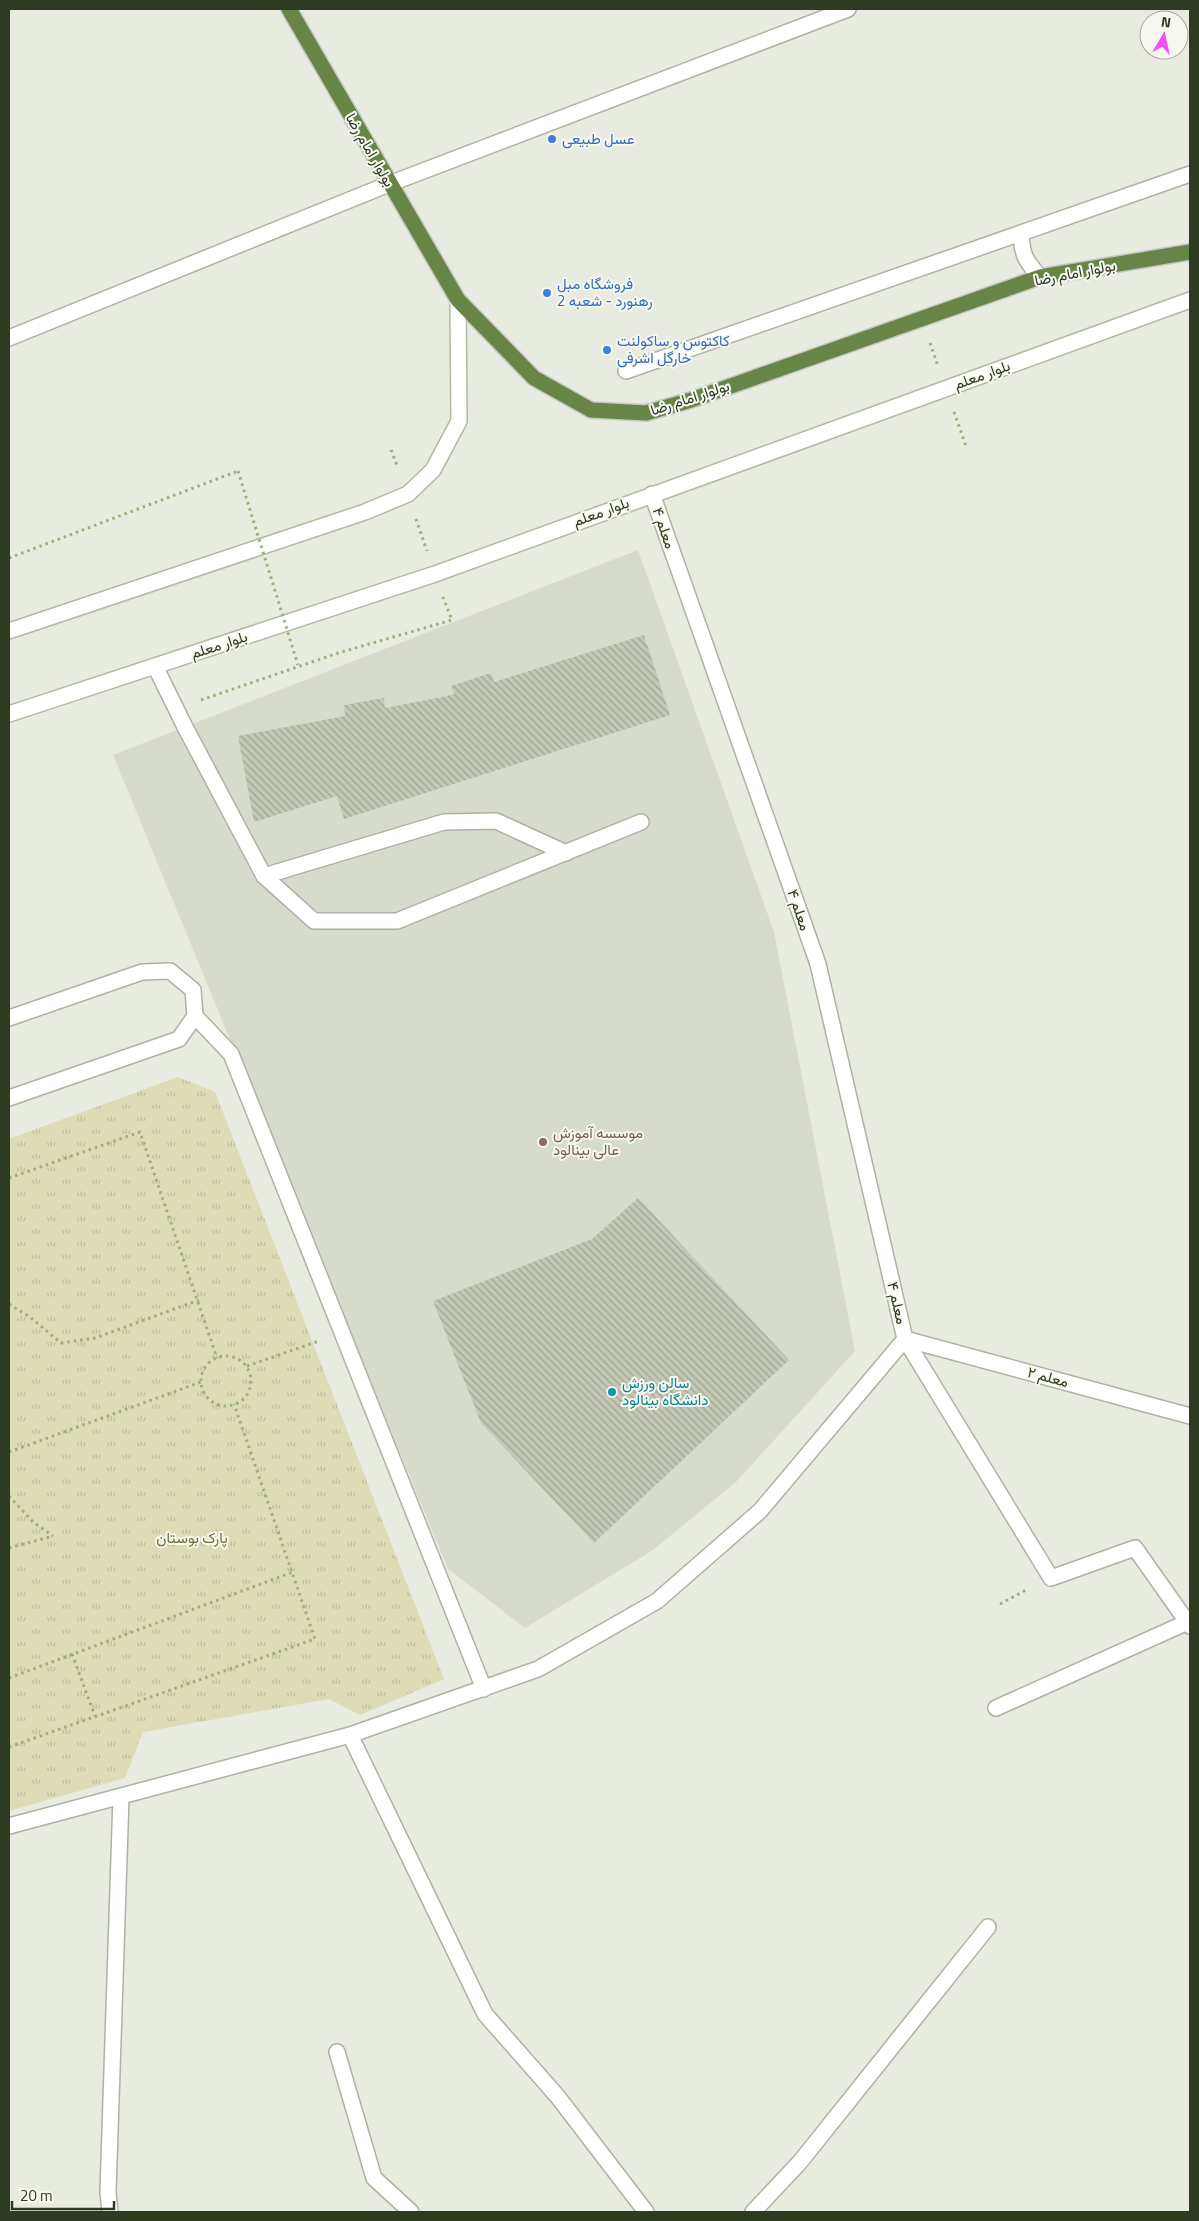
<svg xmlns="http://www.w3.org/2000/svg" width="1199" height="2221" font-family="'Titillium Web',Vazirmatn,sans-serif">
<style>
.built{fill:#d7dbcd}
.park{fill:url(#park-tufts)}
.building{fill:url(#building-back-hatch)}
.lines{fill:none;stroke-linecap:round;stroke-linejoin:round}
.service-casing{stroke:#adb3a2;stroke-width:18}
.minor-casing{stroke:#adb3a2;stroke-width:18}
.secondary-casing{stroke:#b0baa0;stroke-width:18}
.trunk-casing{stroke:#c5c8c1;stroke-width:18}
.path{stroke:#9caf7e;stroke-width:3;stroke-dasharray:2.5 4;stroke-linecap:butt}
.service{stroke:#fff;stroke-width:15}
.minor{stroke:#fff;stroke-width:15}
.secondary{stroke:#fff;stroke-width:15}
.trunk{stroke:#678546;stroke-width:15}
.path-bridge{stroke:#9caf7e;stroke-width:3;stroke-dasharray:2.5 4;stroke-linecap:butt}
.shop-dot{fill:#3f7fe0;stroke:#f6f7ef;stroke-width:2}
.education-dot{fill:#8d6e63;stroke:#f6f7ef;stroke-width:2}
.culture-dot{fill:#0f9aa8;stroke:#f6f7ef;stroke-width:2}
.labels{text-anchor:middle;stroke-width:4;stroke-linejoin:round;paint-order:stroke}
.shop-label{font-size:15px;fill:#366cbe;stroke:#f6f7ef;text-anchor:start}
.street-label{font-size:15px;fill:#2f3b20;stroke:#f6f7ef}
.education-label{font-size:15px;fill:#785e54;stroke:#f6f7ef;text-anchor:start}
.culture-label{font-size:15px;fill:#0d838f;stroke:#f6f7ef;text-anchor:start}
.park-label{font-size:15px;fill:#6c7329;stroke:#f6f7ef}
</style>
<defs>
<pattern id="park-tufts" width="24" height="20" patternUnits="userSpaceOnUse" patternTransform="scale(1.25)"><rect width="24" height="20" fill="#dddcb7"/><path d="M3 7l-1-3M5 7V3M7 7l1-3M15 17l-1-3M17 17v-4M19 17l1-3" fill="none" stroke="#bebe9d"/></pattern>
<pattern id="building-back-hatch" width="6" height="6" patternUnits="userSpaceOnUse" patternTransform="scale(1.25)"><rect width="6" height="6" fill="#c4c8b7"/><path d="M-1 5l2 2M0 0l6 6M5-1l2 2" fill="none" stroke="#a0a494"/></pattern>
</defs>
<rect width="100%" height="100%" fill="#e8ebdf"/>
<path class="built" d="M638,550L774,932L855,1351L736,1482L653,1550L525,1628L448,1569L113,755Z"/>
<path class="park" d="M178,1077L215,1092L444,1679L360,1715L329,1699L143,1732L125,1778L9,1811V1139Z"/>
<g class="building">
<path d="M644,635L670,715L344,819L337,796L254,822L238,736L345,716L344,705L384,698L385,708L447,696L454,694L451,686L491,673L494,682Z"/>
<path d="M638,1198L789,1360L594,1543L481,1423L433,1301L592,1239Z"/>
</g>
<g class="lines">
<defs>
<g id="service">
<path d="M155,666L185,727L264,876L314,921H397L641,822"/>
<path d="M264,876L444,822L496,821L566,853"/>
<path d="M905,1339L1051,1578L1135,1548L1190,1626"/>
<path d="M996,1708L1190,1621"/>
<path d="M337,2052L374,2178L411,2212"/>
<path d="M753,2212L800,2162L988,1927"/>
</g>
<g id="minor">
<path d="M1021,234C1022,256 1026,261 1040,277"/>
<path d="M9,338L389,184L848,9"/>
<path d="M626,371L1190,174"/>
<path d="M652,494L818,964L905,1339"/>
<path d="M195,1016L231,1054L484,1689"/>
<path d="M9,1018L142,972L170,971L193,990L195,1016L179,1039L9,1098"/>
<path d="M905,1339L1190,1416"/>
<path d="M350,1735L485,2014L558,2097L646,2212"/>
<path d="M9,1826L350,1735L538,1669L657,1601L760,1511L905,1339"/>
<path d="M110,2212L108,2192L121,1797"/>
</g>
<g id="secondary">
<path d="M9,631L365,512L408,494L433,470L459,421L458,300"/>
<path d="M9,714L435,574L1190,300"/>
</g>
<path id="trunk" d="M289,9L458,300L534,378L591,410L646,413L691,400L1040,277L1190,252"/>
</defs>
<use href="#service" class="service-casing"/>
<use href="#minor" class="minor-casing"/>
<use href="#secondary" class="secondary-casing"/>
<use href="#trunk" class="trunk-casing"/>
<g class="path">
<path d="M930,343L938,366"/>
<path d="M954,412L966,446"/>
<path d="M391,450L398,468"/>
<path d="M416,519L427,551"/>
<path d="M9,558L238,471"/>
<path d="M201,700L338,653L452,620L443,597"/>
<path d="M9,1178L140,1132L217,1358"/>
<path d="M9,1304L30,1317L61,1343L95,1338L199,1300"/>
<circle cx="226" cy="1381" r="25"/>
<path d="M247,1366L319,1341"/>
<path d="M9,1452L201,1382"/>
<path d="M9,1496L33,1522L53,1536"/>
<path d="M9,1548L53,1536"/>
<path d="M1000,1604L1028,1589"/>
<path d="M72,1654L95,1716"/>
<path d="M9,1678L293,1572"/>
<path d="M9,1747L315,1639L234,1404"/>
</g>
<use href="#service" class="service"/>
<use href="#minor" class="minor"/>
<use href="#secondary" class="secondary"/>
<use href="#trunk" class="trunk"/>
<path class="path-bridge" d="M238,471L298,665"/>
</g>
<g class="shop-dot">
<circle cx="552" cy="139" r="5"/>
<circle cx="547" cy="293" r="5"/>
<circle cx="607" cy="350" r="5"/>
</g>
<circle class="education-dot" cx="543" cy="1142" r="5"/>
<circle class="culture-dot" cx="612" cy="1392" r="5"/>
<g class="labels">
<g class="shop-label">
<text x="562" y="144">عسل طبیعی</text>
<text x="557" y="289">فروشگاه مبل<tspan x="557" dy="17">رهنورد - شعبه 2</tspan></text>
<text x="617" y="346">کاکتوس و ساکولنت<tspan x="617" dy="17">خارگل اشرفی</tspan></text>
</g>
<g class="street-label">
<text transform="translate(370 150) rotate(60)" y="5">بولوار امام رضا</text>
<text transform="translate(1075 273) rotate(-11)" y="5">بولوار امام رضا</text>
<text transform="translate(982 375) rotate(-20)" y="5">بلوار معلم</text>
<text transform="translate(690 398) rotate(-18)" y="5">بولوار امام رضا</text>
<text transform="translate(601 512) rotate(-20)" y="5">بلوار معلم</text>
<text transform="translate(664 528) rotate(71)" y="5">معلم ۴</text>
<text transform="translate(219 645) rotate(-18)" y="5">بلوار معلم</text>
<text transform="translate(799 910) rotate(71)" y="5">معلم ۴</text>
<text transform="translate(897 1303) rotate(77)" y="5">معلم ۴</text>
<text transform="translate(1048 1377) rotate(15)" y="5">معلم ۲</text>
</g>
<g class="education-label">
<text x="553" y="1138">موسسه آموزش<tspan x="553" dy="17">عالی بینالود</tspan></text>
</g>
<g class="culture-label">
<text x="622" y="1388">سالن ورزش<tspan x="622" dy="17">دانشگاه بینالود</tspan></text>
</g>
<g class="park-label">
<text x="192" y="1543">پارک بوستان</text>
</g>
</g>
<rect width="1199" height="2221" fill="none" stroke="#2f3b20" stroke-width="20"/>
<g transform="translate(1164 35) rotate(9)"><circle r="24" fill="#f6f7ef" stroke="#a6ac9c"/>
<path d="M0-4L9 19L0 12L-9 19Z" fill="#ee52f5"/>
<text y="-8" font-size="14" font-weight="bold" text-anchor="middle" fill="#2f3b20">N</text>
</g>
<path d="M12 2201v8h102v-8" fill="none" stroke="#2f3b20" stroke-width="2.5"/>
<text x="20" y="2201" font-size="15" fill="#2f3b20" stroke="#f6f7ef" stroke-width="4" paint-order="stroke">20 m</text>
</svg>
